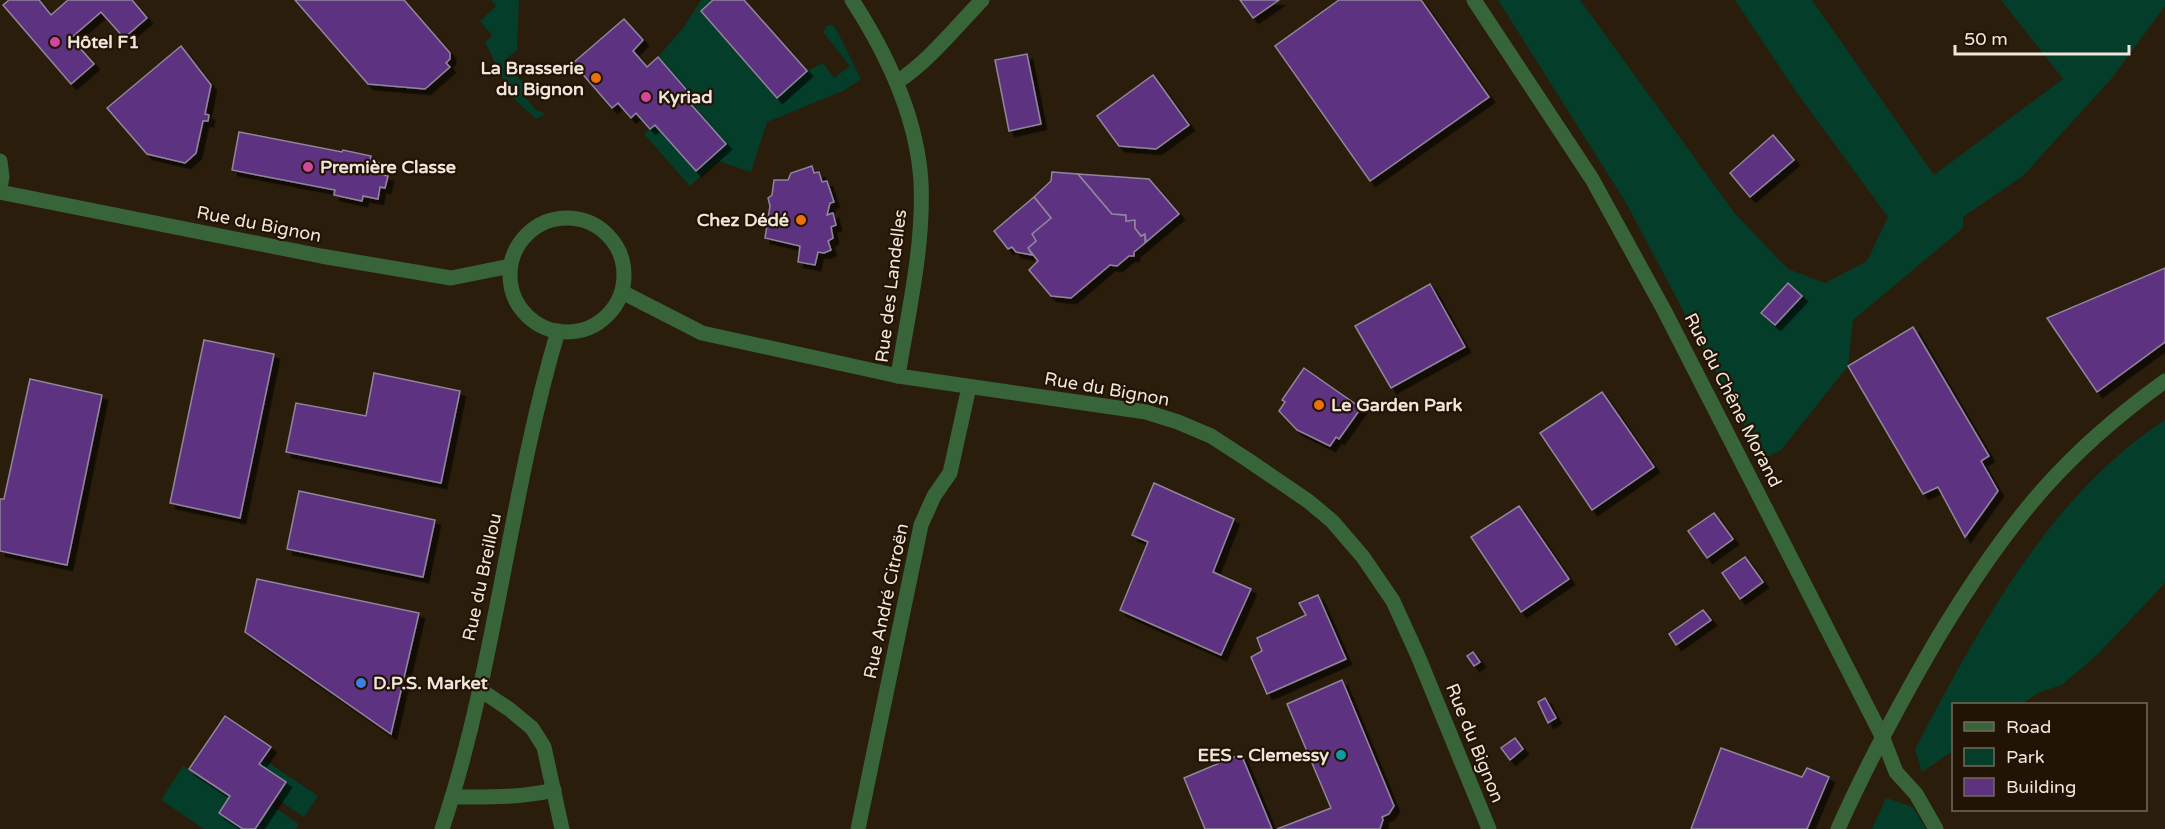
<svg xmlns="http://www.w3.org/2000/svg" width="2165" height="829" font-family="'Varela Round',sans-serif">
<style>
.green{fill:#043d2a}
.building{fill:#5d3380;stroke:#90859c;stroke-width:1.5;filter:url(#shadow)}
.lines{fill:none;stroke-linecap:round;stroke-linejoin:round}
.minor{stroke:#386439;stroke-width:15}
.tertiary{stroke:#386439;stroke-width:15}
.hotel-dot{fill:#d1479c;stroke:#221404;stroke-width:2}
.food-dot{fill:#e8710a;stroke:#221404;stroke-width:2}
.shop-dot{fill:#3f7fe0;stroke:#221404;stroke-width:2}
.culture-dot{fill:#0f9aa8;stroke:#221404;stroke-width:2}
.labels{text-anchor:middle;stroke-width:4.5;stroke-linejoin:round;paint-order:stroke}
.poi-label{font-size:18px;font-weight:bold;fill:#f0e6db;stroke:#221404;text-anchor:start}
.street-label{font-size:18px;fill:#f0e6db;stroke:#221404}
</style>
<defs>
<filter id="shadow"><feDropShadow dx="5.5" dy="5.5" stdDeviation="0" flood-color="#0009"/></filter>
</defs>
<rect width="100%" height="100%" fill="#2b1d0b"/>
<g class="green">
<path d="M491,0H519L517,50L504,61L526,87L522,94L535,109L546,114L536,119L512,97L485,42L492,36L480,21L496,6Z"/>
<path d="M701,0H713L701,12L777,97L807,71L823,63L834,78L850,66L823,32L827,25L834,26L838,33L861,79L843,91L767,122L751,172L718,161L690,186L644,134L655,125L695,170L726,144L687,100L690,94L658,57L684,27Z"/>
<path d="M1498,0H1580L1736,215L1788,269L1825,283L1867,261L1888,217L1797,93L1735,0H1812L1934,175L2063,79L2001,0H2165V6L2112,78L2023,176L1963,217V228L1853,320L1848,366L1781,450L1762,459L1625,201Z"/>
<path d="M2165,420V583L2099,653L2062,685L2040,692L2022,704H1954L1953,751L1922,772L1915,749C1978,630 2049,495 2165,420Z"/>
<path d="M263,759L318,796L304,817L276,798L286,782L259,764Z"/>
<path d="M183,766L230,796L219,813L243,829H204L161,800Z"/>
<path d="M1886,798L1913,807L1926,829H1872Z"/>
<path d="M271,805L299,824L296,829H255Z"/>
</g>
<g class="building">
<path d="M9,0H39L51,15L68,0H132L147,18L124,38L101,12L71,38L94,64L71,84L3,5Z"/>
<path d="M295,0H404L450,53V59L446,63L450,67L425,89L368,84Z"/>
<path d="M713,0H744L807,71L777,98L701,11Z"/>
<path d="M1240,0H1279L1253,18Z"/>
<path d="M1339,0H1421L1489,97L1370,181L1275,46Z"/>
<path d="M624,19L643,40L633,51L647,67L658,57L690,94L687,100L726,144L696,171L655,125L650,129L636,113L631,118L618,103L612,108L573,63Z"/>
<path d="M181,46L211,85L205,114L209,115L208,121H203L196,153L185,163L147,154L107,108Z"/>
<path d="M1027,54L1041,124L1009,131L995,60Z"/>
<path d="M1153,75L1189,125L1156,149L1119,146L1097,116Z"/>
<path d="M239,132L342,152L343,150L371,156L370,161L385,164L382,175L388,176L385,188L380,187L378,199L363,196L362,201L334,195L335,190L232,170Z"/>
<path d="M1773,135L1794,160L1750,197L1730,173Z"/>
<path d="M812,166L814,173L819,172L822,182L827,181L834,202L830,203L827,215L833,213L836,225L831,227L833,238L828,241L831,250L824,253L818,252L815,265L798,262L800,246L765,238L770,206L768,198L772,195L774,180H788L791,173Z"/>
<path d="M1052,172L1078,174L1112,214L1126,215V221L1135,220V228L1141,236L1145,234V243L1134,252V256H1129L1117,266L1110,265L1071,298L1051,296L1029,270L1038,261L1028,248L1036,241L1032,234L1051,218L1034,197L1051,181Z"/>
<path d="M1078,174L1149,179L1179,214L1146,242L1145,234L1141,236L1135,228V220L1126,221V215L1112,214Z"/>
<path d="M1034,197L1051,218L1032,234L1036,241L1028,248L1032,255L1016,252L1012,247L1008,249L994,231Z"/>
<path d="M2165,268V342L2097,392L2047,318Z"/>
<path d="M1788,283L1802,296L1775,325L1761,313Z"/>
<path d="M1430,284L1465,347L1391,388L1355,326Z"/>
<path d="M1913,327L1989,456L1981,461L1998,491L1965,537L1938,487L1923,494L1848,366Z"/>
<path d="M204,340L274,354L240,518L170,503Z"/>
<path d="M1304,368L1361,408L1339,439L1336,437L1330,446L1297,430L1279,411L1285,402L1282,400Z"/>
<path d="M374,373L460,391L441,483L286,452L296,403L366,416Z"/>
<path d="M30,379L102,395L67,565L0,551V499H4Z"/>
<path d="M1602,392L1654,467L1592,510L1540,433Z"/>
<path d="M1154,483L1234,519L1213,572L1251,589L1221,655L1120,610L1148,542L1132,535Z"/>
<path d="M299,491L435,520L423,577L287,549Z"/>
<path d="M1519,506L1569,579L1521,612L1471,537Z"/>
<path d="M1714,513L1733,539L1707,558L1688,531Z"/>
<path d="M1745,557L1763,582L1740,599L1722,573Z"/>
<path d="M257,579L419,613L391,734L245,632Z"/>
<path d="M1318,595L1346,659L1267,694L1251,657L1262,651L1257,638L1306,615L1299,603Z"/>
<path d="M1703,610L1711,620L1676,645L1669,634Z"/>
<path d="M1473,652L1480,662L1474,666L1467,656Z"/>
<path d="M1342,680L1394,806L1389,814L1382,817L1383,820L1380,829H1277L1331,808L1287,704Z"/>
<path d="M1545,698L1556,718L1548,723L1538,702Z"/>
<path d="M225,716L271,747L259,764L286,782L255,829H243L219,813L230,796L189,769Z"/>
<path d="M1515,738L1523,749L1510,760L1501,748Z"/>
<path d="M1721,748L1802,777L1807,768L1829,777L1807,829H1691Z"/>
<path d="M1241,754L1272,829H1205L1184,778Z"/>
</g>
<g class="lines">
<g class="minor">
<path d="M1474,0L1592,179L1664,310L1882,736L1896,772L1916,794L1936,829"/>
<path d="M897,82C929,61 955,28 982,0"/>
<path d="M479,689L509,709L532,728L544,747L562,829"/>
<path d="M452,797C487,797 520,798 554,790"/>
<path d="M858,829L921,525L934,496L950,473L969,387"/>
<path d="M1838,829C1867,764 1901,701 1937,639C1969,586 2004,533 2046,486C2081,447 2122,412 2165,381"/>
</g>
<g class="tertiary">
<path d="M852,0C887,54 917,116 921,182C924,247 908,313 898,376"/>
<path d="M0,161L2,177L0,188"/>
<path d="M0,192L321,256L451,278L510,266"/>
<circle cx="567" cy="275" r="57"/>
<path d="M622,292L702,333L898,376L1146,412L1178,422L1211,436L1248,460L1308,501L1332,521L1363,557L1393,601L1418,656L1489,829"/>
<path d="M442,829C496,667 509,495 558,331"/>
</g>
</g>
<g class="hotel-dot">
<circle cx="55" cy="42" r="6"/>
<circle cx="646" cy="97" r="6"/>
<circle cx="308" cy="167" r="6"/>
</g>
<g class="food-dot">
<circle cx="596" cy="78" r="6"/>
<circle cx="801" cy="220" r="6"/>
<circle cx="1319" cy="405" r="6"/>
</g>
<circle class="shop-dot" cx="361" cy="683" r="6"/>
<circle class="culture-dot" cx="1341" cy="755" r="6"/>
<g class="labels">
<g class="poi-label">
<text x="67" y="48">Hôtel F1</text>
<text x="584" y="74" text-anchor="end">La Brasserie<tspan x="584" dy="21">du Bignon</tspan></text>
<text x="658" y="103">Kyriad</text>
<text x="320" y="173">Première Classe</text>
<text x="789" y="226" text-anchor="end">Chez Dédé</text>
<text x="1331" y="411">Le Garden Park</text>
<text x="373" y="689">D.P.S. Market</text>
<text x="1329" y="761" text-anchor="end">EES - Clemessy</text>
</g>
<g class="street-label">
<text transform="translate(259 224) rotate(11)" y="6">Rue du Bignon</text>
<text transform="translate(891 286) rotate(-83)" y="6">Rue des Landelles</text>
<text transform="translate(1107 389) rotate(10)" y="6">Rue du Bignon</text>
<text transform="translate(1733 400) rotate(63)" y="6">Rue du Chêne Morand</text>
<text transform="translate(482 577) rotate(-78)" y="6">Rue du Breillou</text>
<text transform="translate(886 601) rotate(-78)" y="6">Rue André Citroën</text>
<text transform="translate(1475 743) rotate(68)" y="6">Rue du Bignon</text>
</g>
</g>
<rect x="1952" y="703" width="195" height="108" fill="#221404" stroke="#74685a" stroke-width="1.5"/>
<rect x="1964" y="722" width="30" height="9" fill="#386439" stroke="#74685a" stroke-width="1.5"/>
<text x="2006" y="733" font-size="18" fill="#f0e6db">Road</text>
<rect x="1964" y="748" width="30" height="18" fill="#043d2a" stroke="#74685a" stroke-width="1.5"/>
<text x="2006" y="763" font-size="18" fill="#f0e6db">Park</text>
<rect x="1964" y="778" width="30" height="18" fill="#5d3380" stroke="#74685a" stroke-width="1.5"/>
<text x="2006" y="793" font-size="18" fill="#f0e6db">Building</text>
<path d="M1955 45v9h174v-9" fill="none" stroke="#f0e6db" stroke-width="3"/>
<text x="1964" y="45" font-size="18" fill="#f0e6db" stroke="#221404" stroke-width="4.5" paint-order="stroke">50 m</text>
</svg>
